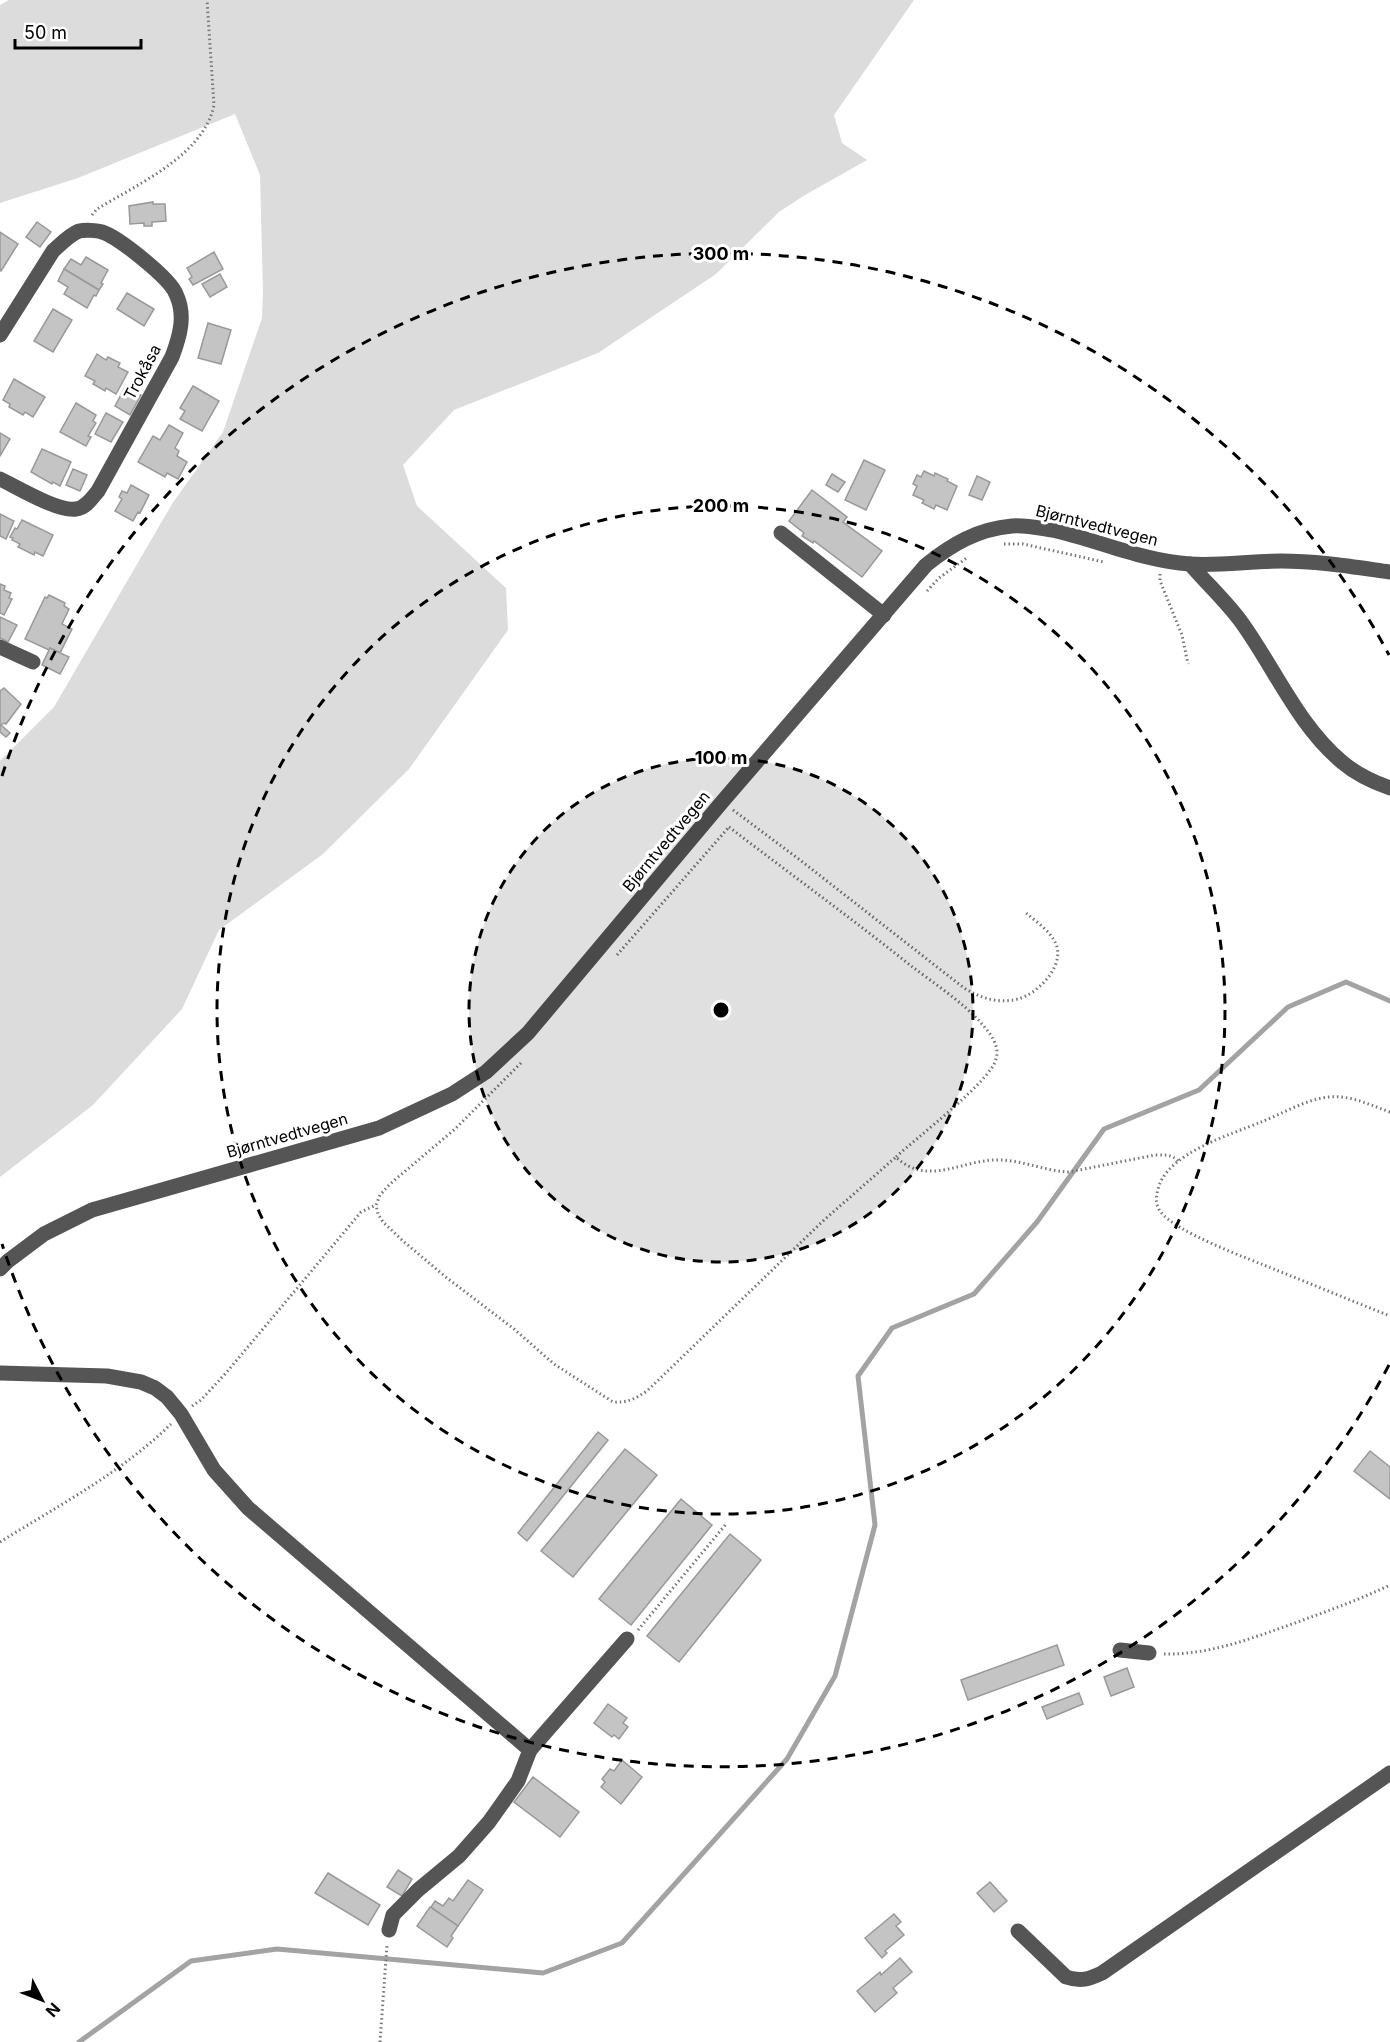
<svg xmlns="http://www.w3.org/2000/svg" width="1390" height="2042" font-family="Inter,sans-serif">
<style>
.green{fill:#dcdcdc}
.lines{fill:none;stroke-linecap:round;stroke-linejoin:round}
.stream{stroke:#a3a3a3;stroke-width:5}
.building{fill:#c4c4c4;stroke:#999;stroke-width:1.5}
.path{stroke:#777;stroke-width:3;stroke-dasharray:1.5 3;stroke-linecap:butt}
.minor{stroke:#555;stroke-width:15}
.ring{fill:none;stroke:#000;stroke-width:3;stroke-dasharray:10 8}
.labels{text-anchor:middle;stroke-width:6;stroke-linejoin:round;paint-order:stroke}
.street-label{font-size:16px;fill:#000;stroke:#fff}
.centre{fill:#000;stroke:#fff;stroke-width:3}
.ring-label{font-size:18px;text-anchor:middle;font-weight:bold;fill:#000;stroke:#fff;stroke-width:6;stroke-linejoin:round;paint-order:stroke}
</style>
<rect width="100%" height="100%" fill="#fff"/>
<path class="green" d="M9,0H914L834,115L842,143L867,160L805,195L779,212L716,274L598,353L454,410L403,465L417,506L506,588L508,630L409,769L323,854L219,930L182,1009L93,1105L0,1177V761L54,707L172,504L223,432L262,318L263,292L260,175L235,114L78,178L0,203V5Z"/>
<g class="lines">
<path class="stream" d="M79,2042L191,1961L277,1949L543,1973L622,1943L787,1759L835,1676L875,1525L858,1376L892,1328L974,1294L1037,1222L1104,1129L1199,1090L1288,1007L1346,982L1390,1001"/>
</g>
<g class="building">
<path d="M153,202V204H165L166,221L152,222V226H144V223L130,224L129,206Z"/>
<path d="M37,222L51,232L40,247L26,237Z"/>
<path d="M0,232L18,244L1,271L0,270Z"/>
<path d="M214,252L223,269L193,285L189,279L192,277L187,268Z"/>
<path d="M86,257L108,270L101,283L103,284L99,290L64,269L71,259L81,265Z"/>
<path d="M64,269L99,290L96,296L94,295L87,308L64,294L68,287L58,281Z"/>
<path d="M220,274L227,287L210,297L202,284Z"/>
<path d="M127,293L154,309L144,326L117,309Z"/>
<path d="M53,309L72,320L53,352L34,341Z"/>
<path d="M208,323L231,330L221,364L198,358Z"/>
<path d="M97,354L106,360L108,357L120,363L118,367L128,372L116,394L106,388L105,391L93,384L95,381L85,376Z"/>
<path d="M14,379L45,397L33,417L25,412L23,415L9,407L10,404L3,400Z"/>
<path d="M193,386L219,401L202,431L180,419L185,411L180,408Z"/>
<path d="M125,387L141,395L130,415L115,406Z"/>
<path d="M76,403L96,415L93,421L96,423L88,436L91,437L86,446L60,432Z"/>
<path d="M106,413L123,422L111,442L95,434Z"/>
<path d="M169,425L183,433L175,448L179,451L177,456L187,462L178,479L167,473L165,477L138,462L153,436L160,440Z"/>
<path d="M0,433L10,439L0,456Z"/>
<path d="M42,449L71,462L60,486L53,482L52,484L31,472Z"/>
<path d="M864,460L885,470L866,510L845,500Z"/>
<path d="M73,469L87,475L80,491L66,485Z"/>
<path d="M924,471L934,476L935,473L948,479L947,481L957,486L947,510L936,505L934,509L922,503L924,500L913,495L917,486L913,484L917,475L921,477Z"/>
<path d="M832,474L845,482L838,492L826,485Z"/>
<path d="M977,476L990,482L982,500L969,495Z"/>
<path d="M131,485L149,495L140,513L138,512L133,521L115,511L122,499L119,497L122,491L127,493Z"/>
<path d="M812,490L847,517L843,522L882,551L862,577L814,541L813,543L802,536L804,533L789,521Z"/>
<path d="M0,514L14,521L6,539L0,536Z"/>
<path d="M22,520L53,535L43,556L35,552L34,555L18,547L20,544L12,540L13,538L10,537L15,528L17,529Z"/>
<path d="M0,584L5,586L4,590L11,593L9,598L12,599L4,615L0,613Z"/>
<path d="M49,595L65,603L64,606L69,609L62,624L72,629L60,653L50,648L49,650L25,639L45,597L47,598Z"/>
<path d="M0,617L17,625L8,642L0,638Z"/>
<path d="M50,648L69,657L60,674L42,665Z"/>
<path d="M4,688L21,704L6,724L4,723L1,725L10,733L6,737L0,732V691Z"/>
<path d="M598,1432L608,1440L527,1541L518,1533Z"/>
<path d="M625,1449L657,1475L573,1577L541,1551Z"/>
<path d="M1370,1451L1390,1467V1499L1354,1471Z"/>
<path d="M681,1499L712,1525L631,1625L599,1599Z"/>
<path d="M730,1534L761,1560L679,1662L647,1636Z"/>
<path d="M1057,1645L1064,1665L968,1700L961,1680Z"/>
<path d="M1127,1668L1134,1687L1111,1696L1104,1677Z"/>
<path d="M1079,1693L1083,1704L1047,1719L1042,1707Z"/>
<path d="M608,1704L627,1718L623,1723L628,1727L619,1739L614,1735L612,1737L594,1723Z"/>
<path d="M622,1760L642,1777L621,1804L601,1787L605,1782L602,1779L610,1769L614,1771Z"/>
<path d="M533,1777L579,1812L560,1837L514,1802Z"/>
<path d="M398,1870L412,1879L402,1896L387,1887Z"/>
<path d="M328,1873L380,1905L368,1925L315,1893Z"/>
<path d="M468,1880L483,1890L458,1926L431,1907L435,1901L443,1906L449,1898L453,1901Z"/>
<path d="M990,1882L1007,1901L994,1912L977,1893Z"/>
<path d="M430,1907L458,1926L451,1936L453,1938L447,1947L417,1926Z"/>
<path d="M894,1914L901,1922L896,1926L904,1935L885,1951L887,1953L882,1958L865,1938Z"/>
<path d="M900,1958L912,1972L893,1988L897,1993L875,2012L857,1991L880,1972L881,1975Z"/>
</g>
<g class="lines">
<g class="path">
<path d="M92,215L97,209C138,184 204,155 214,105L207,0"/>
<path d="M1004,544H1023L1104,562"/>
<path d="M1160,574V581L1182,635L1188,664"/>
<path d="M927,591L939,578L968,557"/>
<path d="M733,810L800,860L964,988C981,998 997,1004 1018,999C1038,994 1067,964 1055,942C1049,930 1035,921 1025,912"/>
<path d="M729,827C789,873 851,918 910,965C932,982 964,1003 981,1023C990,1033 1000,1045 996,1059C992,1080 915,1139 896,1157"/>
<path d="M617,955L729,827"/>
<path d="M521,1063L455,1129L390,1184L380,1195L376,1205L378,1214L383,1222L403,1241L447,1278L514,1329L554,1364L613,1402C627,1403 635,1399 647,1391L824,1220L896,1157C928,1188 964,1158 1001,1160C1024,1161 1046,1171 1069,1172L1155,1155C1164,1155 1172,1154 1178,1161"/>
<path d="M1390,1112C1370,1105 1351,1095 1329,1097C1306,1099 1282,1114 1261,1122C1230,1135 1167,1153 1158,1189C1156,1197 1155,1203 1160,1211C1174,1232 1250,1259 1276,1270C1314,1285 1352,1301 1390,1316"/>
<path d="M192,1406L201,1400L226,1373L361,1212L376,1205"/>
<path d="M0,1542C58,1506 122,1472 171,1424"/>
<path d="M638,1630L727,1523"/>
<path d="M1164,1654C1210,1655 1252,1638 1295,1623C1327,1611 1359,1600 1390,1585"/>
<path d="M380,2042L387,1945"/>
</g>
<g class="minor">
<path d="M0,335L53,251C61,244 69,235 79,231C84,230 97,230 102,232C118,237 170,278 176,294C186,315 180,336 172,357L98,491C92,498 86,508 76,509C58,512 17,487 0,479"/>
<path d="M781,533L884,615"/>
<path d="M1190,564C1207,584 1227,602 1242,623C1275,669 1298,725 1342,762C1356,774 1373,782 1390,788"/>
<path d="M0,647L33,662"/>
<path d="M0,1269L8,1261L44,1234L92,1210L379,1128L452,1094L486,1072L528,1033L722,802L926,565C952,544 978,529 1012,526C1025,525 1039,528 1052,530C1098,540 1142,561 1190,564C1220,566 1251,561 1281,561C1318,561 1354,567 1390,572"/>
<path d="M0,1373L107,1376L141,1382L155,1388L167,1397L181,1414L214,1470L248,1508L530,1750L518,1781L489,1822L459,1856L418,1890L393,1915L389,1930"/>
<path d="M1120,1650L1149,1653"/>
<path d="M530,1750L627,1639"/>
<path d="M1018,1931L1066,1977C1081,1982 1089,1979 1102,1973L1390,1773"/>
</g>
</g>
<circle cx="721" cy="1010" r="252" fill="#000" fill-opacity=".12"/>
<g class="ring">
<circle cx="721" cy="1010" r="252"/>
<circle cx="721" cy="1010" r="504"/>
<path d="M1389 1365A756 756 0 0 1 2 1244M2 776A756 756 0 0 1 1389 655"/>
</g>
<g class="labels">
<g class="street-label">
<text transform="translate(142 372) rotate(-62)" y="6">Trokåsa</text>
<text transform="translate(1097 525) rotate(14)" y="6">Bjørntvedtvegen</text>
<text transform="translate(666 841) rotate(-50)" y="6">Bjørntvedtvegen</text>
<text transform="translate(287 1135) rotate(-16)" y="6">Bjørntvedtvegen</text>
</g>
</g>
<circle cx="721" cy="1010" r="9" class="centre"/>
<g class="ring-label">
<text x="721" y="260">300 m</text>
<text x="721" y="512">200 m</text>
<text x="721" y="764">100 m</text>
</g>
<g transform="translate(42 2000) rotate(132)" stroke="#ffffff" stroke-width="4.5" paint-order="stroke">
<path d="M0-4.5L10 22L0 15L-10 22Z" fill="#000000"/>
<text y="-9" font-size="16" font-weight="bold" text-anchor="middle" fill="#000000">N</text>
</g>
<path d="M15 39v9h126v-9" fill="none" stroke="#000000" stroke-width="3"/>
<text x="24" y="39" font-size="18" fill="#000000" stroke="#ffffff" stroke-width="4.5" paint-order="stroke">50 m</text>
</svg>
